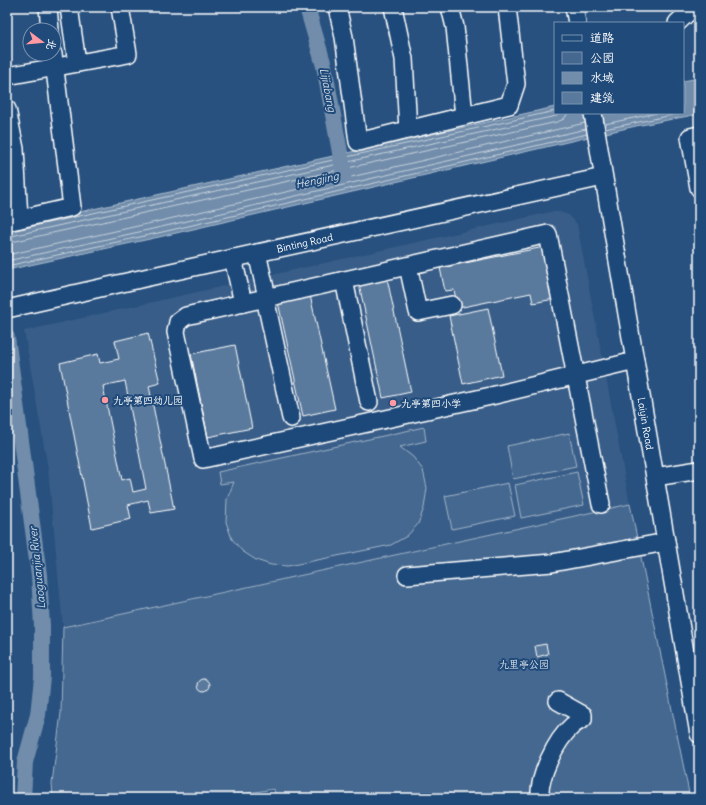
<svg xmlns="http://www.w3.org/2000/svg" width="706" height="805" font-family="Delius,'LXGW WenKai TC',sans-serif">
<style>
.built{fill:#375d88}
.green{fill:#446890;stroke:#a2b4c8}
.water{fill:#718dab;stroke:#aabbcd}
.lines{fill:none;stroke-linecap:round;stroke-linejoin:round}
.shore{stroke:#c6d1dd;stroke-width:1}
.canal{stroke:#718dab;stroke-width:16}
.building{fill:#5a7a9d;stroke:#fff;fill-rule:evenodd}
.minor-casing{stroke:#fff;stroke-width:20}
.minor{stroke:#1f4a7a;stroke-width:17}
.poi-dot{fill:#ff9aa2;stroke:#1f4a7a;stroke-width:1.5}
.labels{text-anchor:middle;stroke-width:4;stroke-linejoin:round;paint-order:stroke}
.street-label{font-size:10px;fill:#fff;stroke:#1f4a7a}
.poi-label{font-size:10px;fill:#fff;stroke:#1f4a7a;text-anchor:start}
.park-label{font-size:10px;fill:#dae1e9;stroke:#1f4a7a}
.water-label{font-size:11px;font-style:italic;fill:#d4dde6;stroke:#1f4a7a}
</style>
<rect width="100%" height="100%" fill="#28517f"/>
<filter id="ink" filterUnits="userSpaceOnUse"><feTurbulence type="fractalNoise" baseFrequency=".025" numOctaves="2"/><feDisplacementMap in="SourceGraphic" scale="8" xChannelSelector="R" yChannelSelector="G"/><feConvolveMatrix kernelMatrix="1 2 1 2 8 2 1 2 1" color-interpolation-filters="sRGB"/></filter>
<g filter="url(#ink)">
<path class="built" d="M550,212H560L569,215L577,224L630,504L63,627L48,469L24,331Z"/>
<g class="green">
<path d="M424,427L426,441L400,447L413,457L423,470L427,488L424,508L418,524L407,536L391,545L288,566L271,565L256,560L242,551L232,539L226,522L227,499L234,482L220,484L218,472Z"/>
<path d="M569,433L576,466L513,479L507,446Z"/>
<path d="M577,472L584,505L521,518L515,485Z"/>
<path d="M508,483L515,516L452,529L445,496Z"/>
<path d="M630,504L690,798H276L274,789L218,798H53L52,783L61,713L63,627Z"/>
</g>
<path class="water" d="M699,78V114L636,126L159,237L7,270V228L555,107V113H683V81Z"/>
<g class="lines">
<g class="shore">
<path d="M605,124L657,113"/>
<path d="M605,129L682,113"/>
<path d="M7,232L555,111"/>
<path d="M7,237L556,116L561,113"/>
<path d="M7,243L557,122L564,119L568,113"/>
<path d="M7,255L156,222L585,123"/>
<path d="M7,261L157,228L586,129"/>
<path d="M7,266L158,233L587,134"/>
</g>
<g class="canal">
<path d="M307,7L324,66L344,174"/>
<path d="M7,337L39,575L42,626V677L38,715L25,762L23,798"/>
</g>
</g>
<g class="building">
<path d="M544,247L554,299L533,303L531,293L458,308L454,290L445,291L440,268Z"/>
<path d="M387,278L411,392L383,398L359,284Z"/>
<path d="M310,295L335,409L303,416L278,302Z"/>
<path d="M488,308L502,375L463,384L449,316Z"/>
<path d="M148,333L160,383L149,386L174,509L151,513L148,500L128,505L131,519L92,528L60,363L98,354L100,363L119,359L115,341ZM125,381L146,489L133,492L130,478L122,480L103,386Z"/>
<path d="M235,345L252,428L208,437L191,354Z"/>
<path d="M546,644L548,654L537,657L535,646Z"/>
<circle cx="204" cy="685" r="6"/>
</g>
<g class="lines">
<defs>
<g id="minor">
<path d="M48,7L50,30"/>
<path d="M69,7L77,63"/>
<path d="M337,7L344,37L358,142L509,105L516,84L507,7"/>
<path d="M393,7L404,59L408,130"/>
<path d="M450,7L455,27L464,116"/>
<path d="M574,7L577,23"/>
<path d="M677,23L694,7"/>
<path d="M7,76L128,54L120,7"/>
<path d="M7,109L15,149L19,219"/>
<path id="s1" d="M593,113L614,238L699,734"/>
<path d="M699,135L690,137L699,188"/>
<path d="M7,222L72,207L53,54"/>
<path d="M257,253L267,297"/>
<path d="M233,258L243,303"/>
<path d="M408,266L418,312L452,305"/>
<path d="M344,280L369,402"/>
<path d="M265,298L291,418"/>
<path id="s2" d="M7,309L171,272L603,177"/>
<path d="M655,477L699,470"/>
<path d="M601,504L548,234L186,316L178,322L176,332L203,459L491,396L635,361"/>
<path d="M407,575L552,563L666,542"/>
<path d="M540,798C538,777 556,740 572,726C575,723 580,721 583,719V715L558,701"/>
</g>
</defs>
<use href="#minor" class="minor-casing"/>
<use href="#minor" class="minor"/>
</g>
</g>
<g class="poi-dot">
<circle cx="105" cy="400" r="4"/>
<circle cx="393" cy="403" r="4"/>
</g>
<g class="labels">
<g class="street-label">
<text dy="4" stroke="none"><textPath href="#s2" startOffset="305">Binting Road</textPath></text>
<text dy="4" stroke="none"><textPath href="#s1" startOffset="315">Laiyin Road</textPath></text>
</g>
<g class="poi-label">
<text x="113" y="404">九亭第四幼儿园</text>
<text x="401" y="407">九亭第四小学</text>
</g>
<g class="park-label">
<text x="524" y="668">九里亭公园</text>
</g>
<g class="water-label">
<text transform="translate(328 90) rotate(79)" y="4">Lijiabang</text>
<text transform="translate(317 180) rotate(-12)" y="4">Hengjing</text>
<text transform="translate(37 568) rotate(-96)" y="4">Laoguanjia River</text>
</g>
</g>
<rect width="706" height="805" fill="none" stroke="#1f4a7a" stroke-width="24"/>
<rect x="12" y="12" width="682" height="781" fill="none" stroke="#fff" stroke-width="1.5" filter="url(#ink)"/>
<rect x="554" y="22" width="130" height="92" fill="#1f4a7a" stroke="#7992af"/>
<rect x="562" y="35" width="20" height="6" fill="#1f4a7a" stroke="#7992af"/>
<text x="590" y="42" font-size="12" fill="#ffffff">道路</text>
<rect x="562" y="52" width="20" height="12" fill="#446890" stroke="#7992af"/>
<text x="590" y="62" font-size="12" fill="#ffffff">公园</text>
<rect x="562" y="72" width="20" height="12" fill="#718dab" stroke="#7992af"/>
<text x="590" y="82" font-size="12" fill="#ffffff">水域</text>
<rect x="562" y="92" width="20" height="12" fill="#5a7a9d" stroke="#7992af"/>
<text x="590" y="102" font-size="12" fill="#ffffff">建筑</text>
<g transform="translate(42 42) rotate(106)"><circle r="19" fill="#1f4a7a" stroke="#7992af"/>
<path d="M0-3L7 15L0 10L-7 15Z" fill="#ff9aa2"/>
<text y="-6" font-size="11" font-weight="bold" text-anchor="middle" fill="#ffffff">北</text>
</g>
</svg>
